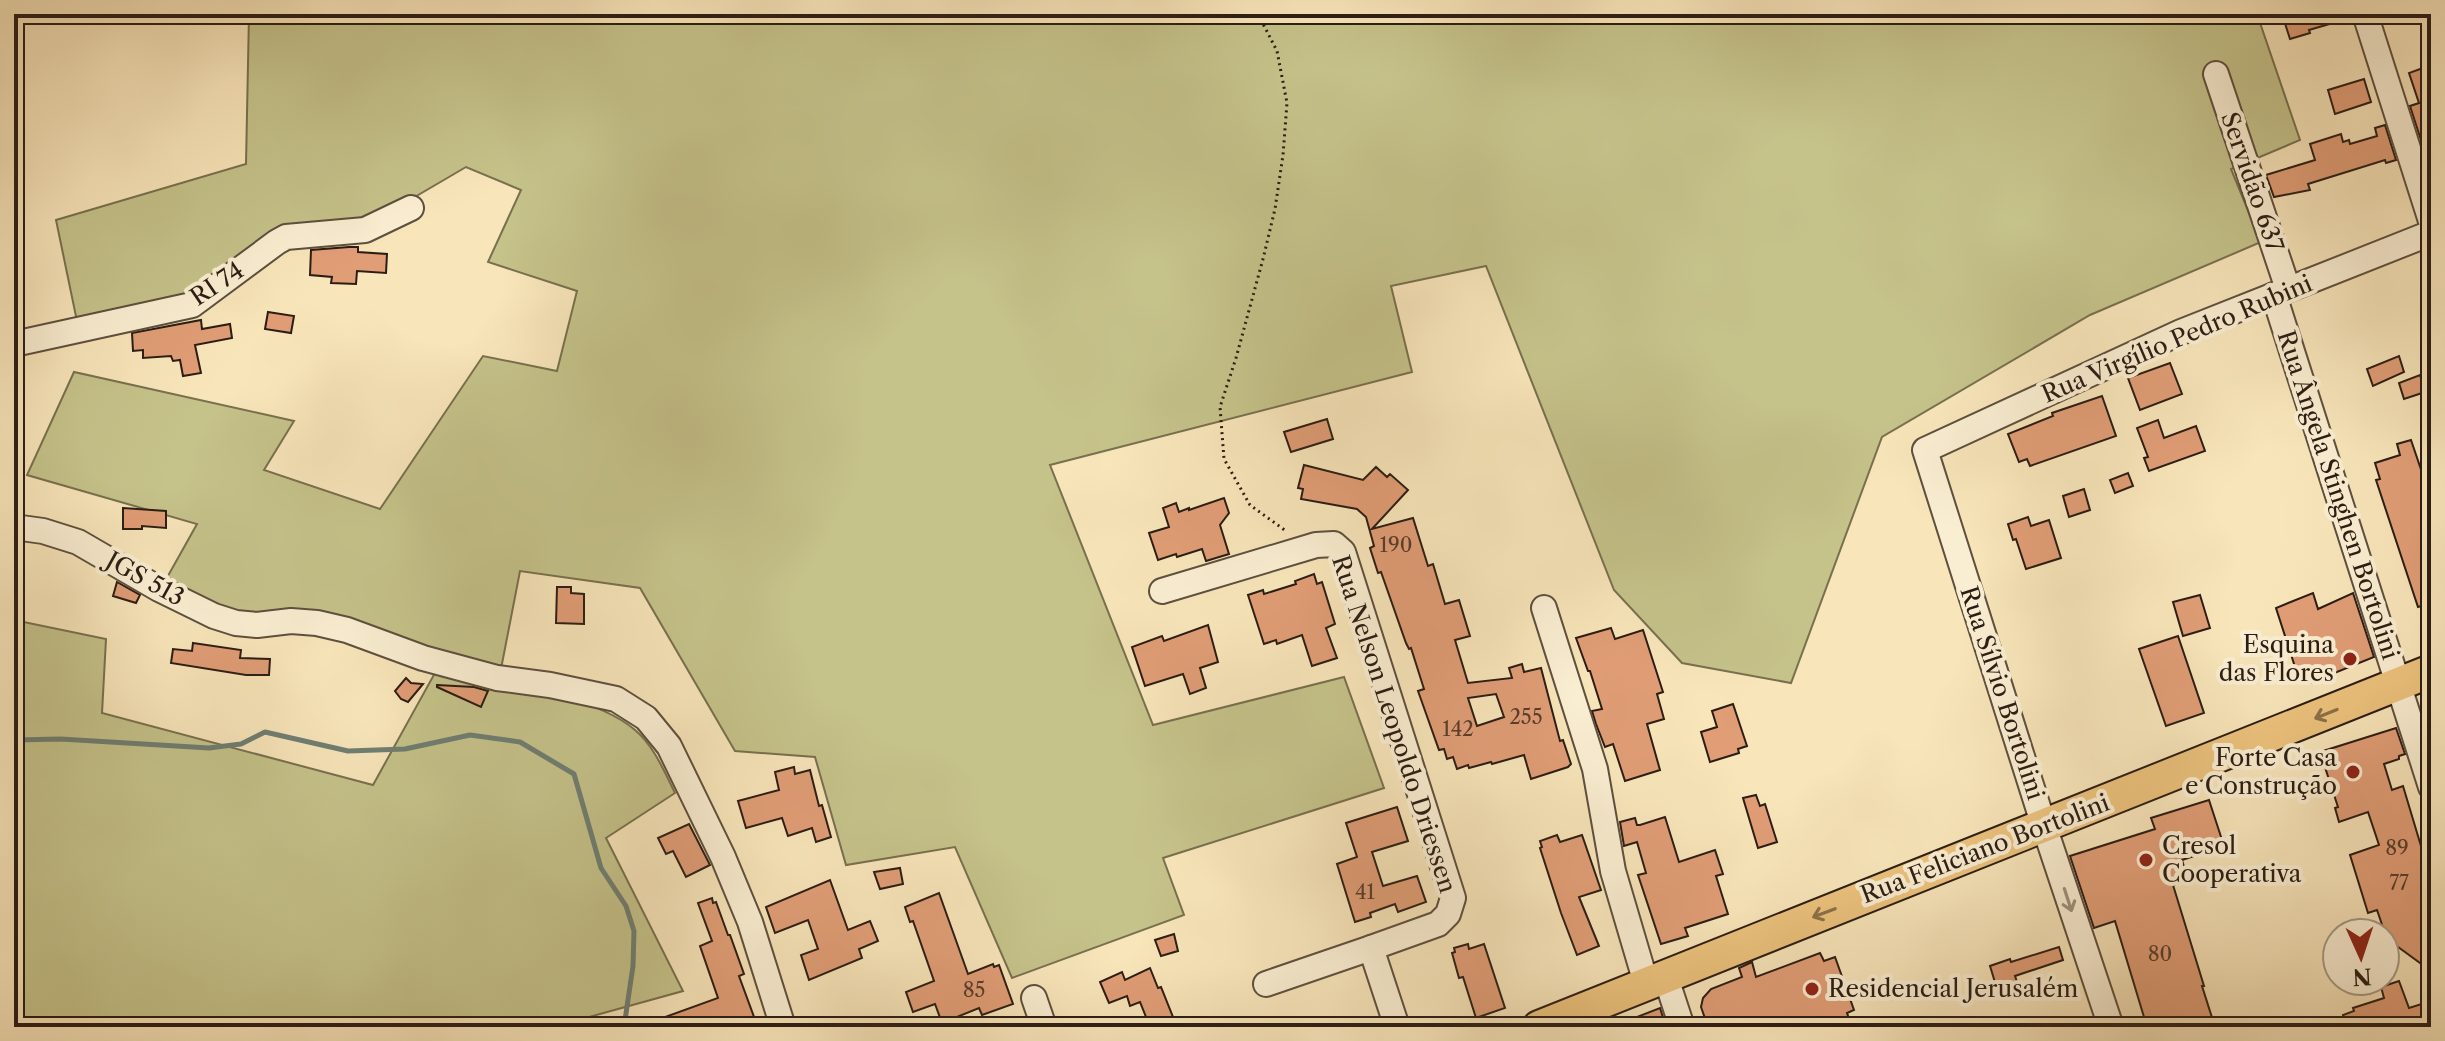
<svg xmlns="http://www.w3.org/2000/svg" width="2445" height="1041" font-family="'Libre Caslon Text',serif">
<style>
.green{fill:#c5c28a;stroke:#78704f;stroke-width:2}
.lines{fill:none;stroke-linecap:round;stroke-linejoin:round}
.stream{stroke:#6f7e72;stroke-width:5}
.building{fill:#e09d76;stroke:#2b1d14;stroke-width:2;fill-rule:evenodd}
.minor-casing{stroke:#5e4f3e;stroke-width:28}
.major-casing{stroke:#2b1d14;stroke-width:36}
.path{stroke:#2b1d14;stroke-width:3;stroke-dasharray:2 4;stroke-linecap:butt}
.minor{stroke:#faeed2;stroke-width:24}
.major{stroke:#ecc27d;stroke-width:32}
.oneway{stroke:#8c7048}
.oneway2{stroke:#9d907c}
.poi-dot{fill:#8f2418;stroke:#faeed2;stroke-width:3}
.labels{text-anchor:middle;stroke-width:8;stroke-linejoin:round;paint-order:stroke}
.number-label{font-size:20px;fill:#583d2c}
.street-label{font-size:24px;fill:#2b1d14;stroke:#faeed2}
.poi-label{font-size:24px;fill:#2b1d14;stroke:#faeed2;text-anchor:end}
</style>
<rect width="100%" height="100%" fill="#f8e5ba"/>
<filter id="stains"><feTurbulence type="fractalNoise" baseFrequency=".0025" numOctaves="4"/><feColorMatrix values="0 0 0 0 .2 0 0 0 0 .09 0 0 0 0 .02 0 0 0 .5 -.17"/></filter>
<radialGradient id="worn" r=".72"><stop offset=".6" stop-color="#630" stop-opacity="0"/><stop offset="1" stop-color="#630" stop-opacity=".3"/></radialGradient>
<g class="green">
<path d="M249,14H2257L2300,140L2231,169L2261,242L2090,315L1882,437L1791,683L1682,663L1614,590L1486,266L1391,286L1412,372L1050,465L1153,725L1344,677L1384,788L1163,858L1184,915L1012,978L955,847L846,865L815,757L735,751L640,588L520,571L501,669L257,620L164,583L197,524L27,475L74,372L294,421L264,470L380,509L483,356L557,371L577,291L488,262L521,190L466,167L372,222L281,234L192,299L78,326L56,220L246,164Z"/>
<path d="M14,620L106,639L102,713L373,785L436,671C492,682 592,693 635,730C654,746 664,771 675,793L606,838L683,991L553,1027H14Z"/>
</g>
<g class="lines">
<path class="stream" d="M14,740L61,739L209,748L241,744L265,732L348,751L405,749L470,735L520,742L574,774L601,868L626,906L634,931L633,966L624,1027"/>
</g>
<g class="building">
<path d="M2282,14H2349L2350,18L2309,30L2310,33L2290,39Z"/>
<path d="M2431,65V165H2429L2410,106L2419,103L2409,73Z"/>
<path d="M2364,79L2371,102L2335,114L2328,90Z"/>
<path d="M2385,125L2396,160L2386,163L2385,160L2308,184L2310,190L2274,197L2266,175L2315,160L2310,144L2341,134L2343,142L2349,140L2350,144L2377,136L2375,128Z"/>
<path d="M349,247H358V252L387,254L386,273L357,271L356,284L331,283L332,277L310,275L311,250Z"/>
<path d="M268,312L294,316L291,333L265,329Z"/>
<path d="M201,320L202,329L230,324L232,338L195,345L201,373L183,376L180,360L173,361L171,356L143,358V350L133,351L132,333Z"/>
<path d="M2399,356L2404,372L2373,386L2367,369Z"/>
<path d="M2170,363L2182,394L2140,410L2128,378Z"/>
<path d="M2420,375L2425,392L2404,399L2399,383Z"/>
<path d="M2102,396L2116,436L2030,466L2027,459L2019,462L2008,434L2053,416L2052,413Z"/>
<path d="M1327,419L1333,439L1291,452L1284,432Z"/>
<path d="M2158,420L2164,438L2196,426L2205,451L2149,471L2144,458L2148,457L2137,428Z"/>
<path d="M2411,440L2431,499V603L2418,607L2376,480L2380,479L2375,463L2400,455L2397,444Z"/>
<path d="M1304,465L1363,480L1376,467L1387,477L1390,474L1408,490L1372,529L1413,518L1428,566L1433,564L1445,604L1459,600L1470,636L1455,640L1468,683L1512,678L1509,668L1522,664L1524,672L1541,668L1560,741L1563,740L1571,764L1568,767L1531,779L1524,755L1492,764L1491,762L1469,768L1468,765L1457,769L1453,757L1447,759L1444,749L1439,750L1418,691L1424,689L1411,648L1409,649L1406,643L1381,572L1378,573L1370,548L1374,546L1366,517L1357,509L1301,499L1303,489L1298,488ZM1496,694L1504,717L1477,726L1468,698Z"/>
<path d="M2128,473L2133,486L2115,493L2110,480Z"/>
<path d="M2084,489L2090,510L2069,517L2063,496Z"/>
<path d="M1224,498L1229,513L1220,525L1229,554L1206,561L1202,549L1177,557L1176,554L1158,560L1149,533L1169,527L1163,508L1176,503L1179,512L1189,508V510Z"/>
<path d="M123,508L166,511V528L142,526V529H123Z"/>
<path d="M2028,517L2031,526L2049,520L2061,558L2026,569L2016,539L2013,540L2008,524Z"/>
<path d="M1314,574L1317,584L1322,582L1335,624L1326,628L1337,658L1312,666L1302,635L1277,644L1276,640L1264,644L1248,595L1263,590L1264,594L1296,584L1295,581Z"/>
<path d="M117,582L140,595L136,603L113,596Z"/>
<path d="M557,587H571V593L584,594V624L556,623Z"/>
<path d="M2313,593L2318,609L2353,593L2374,657L2310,683L2304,667L2296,670L2276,608Z"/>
<path d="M2200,595L2210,628L2183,636L2173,602Z"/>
<path d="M1208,625L1218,662L1200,668L1206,688L1190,694L1183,674L1145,686L1132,647L1162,636L1164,641Z"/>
<path d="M1611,628L1615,639L1643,630L1663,692L1657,694L1664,719L1647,724L1660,770L1625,781L1613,744L1605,747L1596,724L1592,711L1602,709L1590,671H1588L1576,638Z"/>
<path d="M2178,636L2204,713L2166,726L2139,649Z"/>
<path d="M193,643L241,650L240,658L270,659L269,675H246L171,663L173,649L192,651Z"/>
<path d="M406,678L411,683L423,684L408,702L401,699L395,691Z"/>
<path d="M437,685L474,687L488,691L481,707L437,687Z"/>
<path d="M1733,704L1747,746L1738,749L1739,753L1710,762L1701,732L1717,727L1712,711Z"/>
<path d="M2396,728L2405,754L2399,756V759L2384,764L2392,790L2403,786L2424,856L2431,854V971L2394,944L2389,945L2377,910L2368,913L2350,855L2379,845L2368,812L2339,822L2335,808L2338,807L2320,752Z"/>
<path d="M794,767L795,774L810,770L819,806L822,805L831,837L816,842L812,828L788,836L782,818L746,828L738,801L779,790L775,772Z"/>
<path d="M1756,795L1760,806L1765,804L1777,842L1758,848L1743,798Z"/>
<path d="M2209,800L2224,846L2182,860L2188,880L2173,885L2204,986H2202L2215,1027H2147L2115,921L2094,928L2070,856L2155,829L2151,818Z"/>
<path d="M1397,807L1408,841L1372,852L1383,886L1417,876L1426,902L1398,912L1395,904L1370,913L1371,917L1355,922L1337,864L1357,857L1346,823Z"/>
<path d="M1665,817L1679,862L1715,850L1723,874L1716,876L1728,914L1685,928L1688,936L1661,944L1638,875L1646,873L1637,842L1624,846L1620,822L1635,818L1637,825H1640Z"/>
<path d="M689,824L710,865L686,877L673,851L666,854L658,838Z"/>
<path d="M1557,835L1560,842L1582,835L1601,890L1579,897L1599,946L1577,955L1561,913L1540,848L1542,847L1540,841Z"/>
<path d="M900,868L903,884L880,889L874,872Z"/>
<path d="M830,880L848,930L870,921L878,941L859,949L862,958L809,980L801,955L818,949L808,920L775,933L766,907Z"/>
<path d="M939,893L968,974L993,964L994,967L999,965L1013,1004L982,1015L979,1008L942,1023L935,1004L913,1012L906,992L934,981L913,921L910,922L905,907Z"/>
<path d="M712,898L713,903L716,902L728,935H730L744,974L739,976L757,1025L749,1027H724L722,1021L699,1027H643V1025L718,998L700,946L712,941L698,903Z"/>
<path d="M1174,934L1178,951L1161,956L1155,940Z"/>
<path d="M1468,944L1469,949L1484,944L1505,1008L1476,1018L1463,977L1459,978L1452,953L1455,952L1454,948Z"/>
<path d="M2059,947L2063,960L2015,976L2017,982L1997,989L1990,966L2010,959L2011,962Z"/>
<path d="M1820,953L1824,961L1835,957L1854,1010L1847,1013L1852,1027H1708L1701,1007L1703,998L1711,989L1742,977L1739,968L1752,962L1756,977Z"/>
<path d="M1150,968L1158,988L1161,987L1177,1027H1150L1140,1002L1130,1006L1127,996L1109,1003L1100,982L1122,972L1125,980Z"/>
<path d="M2399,981L2409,1008L2431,1001V1027H2347L2343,1015L2354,1011L2353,1008L2384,998L2381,987Z"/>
<path d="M1660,1008L1666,1027H1615L1614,1026Z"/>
</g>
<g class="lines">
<defs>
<g id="minor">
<path d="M2367,20L2431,221"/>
<path d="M2216,74L2288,289"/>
<path d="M2274,295L2431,787"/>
<path d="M14,344L192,305L277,242L286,237L365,230L411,208"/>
<path d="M14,527L43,531L78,542L159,589L214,616L236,623L257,625L291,621L317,623L347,630L423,658L497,678L550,685L616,699L646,718L669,746L723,857L750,922L783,1027"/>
<path d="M1162,591L1316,545L1334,544L1343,552L1453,898L1448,914L1438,924L1371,948L1397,1027"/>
<path d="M1544,608L1595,769L1613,871L1646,983"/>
<path d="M1665,975L1682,1027"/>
<path d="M1266,984L1371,948"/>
<path d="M1034,998L1044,1027"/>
<path d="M2111,1027L2044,826L1925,450L2181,332L2431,233"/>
</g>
<path id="major" d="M1539,1027L2431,671"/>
</defs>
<use href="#minor" class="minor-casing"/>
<use href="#major" class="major-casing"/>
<path class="path" d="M1258,14L1277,51L1287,103L1283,155L1275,209L1263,259L1236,358L1220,407L1224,459L1250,505L1286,531"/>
<use href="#minor" class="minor"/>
<use href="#major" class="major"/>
</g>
<defs><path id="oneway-shaft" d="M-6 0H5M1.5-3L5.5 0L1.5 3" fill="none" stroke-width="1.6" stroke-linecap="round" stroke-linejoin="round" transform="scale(2)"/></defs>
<g class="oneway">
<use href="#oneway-shaft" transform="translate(2326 714) rotate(158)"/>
<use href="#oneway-shaft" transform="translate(1824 913) rotate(159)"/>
</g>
<use class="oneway2" href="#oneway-shaft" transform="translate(2068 900) rotate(72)"/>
<g class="poi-dot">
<circle cx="2350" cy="659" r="8"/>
<circle cx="2353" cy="772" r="8"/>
<circle cx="2146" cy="860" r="8"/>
<circle cx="1812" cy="989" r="8"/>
</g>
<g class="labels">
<g class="number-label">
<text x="1396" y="552">190</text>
<text x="1526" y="724">255</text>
<text x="1458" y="736">142</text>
<text x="2397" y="855">89</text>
<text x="2399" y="890">77</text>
<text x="1365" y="899">41</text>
<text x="2160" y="961">80</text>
<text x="974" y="997">85</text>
</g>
<g class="street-label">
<text transform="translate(2252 182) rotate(71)" y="8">Servidão 637</text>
<text transform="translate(217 284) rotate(-34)" y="8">RI 74</text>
<text transform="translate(2177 339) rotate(-23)" y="8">Rua Virgílio Pedro Rubini</text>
<text transform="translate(2338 495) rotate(72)" y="8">Rua Ângela Stinghen Bortolini</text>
<text transform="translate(145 579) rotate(29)" y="8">JGS 513</text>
<text transform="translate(2002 693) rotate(72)" y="8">Rua Sílvio Bortolini</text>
<text transform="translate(1394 724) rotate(72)" y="8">Rua Nelson Leopoldo Driessen</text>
<text transform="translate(1985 849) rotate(-21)" y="8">Rua Feliciano Bortolini</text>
</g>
<g class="poi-label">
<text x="2334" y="653">Esquina<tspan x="2334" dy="28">das Flores</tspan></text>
<text x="2337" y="766">Forte Casa<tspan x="2337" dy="28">e Construção</tspan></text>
<text x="2162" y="854" text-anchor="start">Cresol<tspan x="2162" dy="28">Cooperativa</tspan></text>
<text x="1828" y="997" text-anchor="start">Residencial Jerusalém</text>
</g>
</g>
<rect width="2445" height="1041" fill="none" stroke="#f8e5ba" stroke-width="48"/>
<rect x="16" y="16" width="2413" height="1009" fill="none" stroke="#2b1d14" stroke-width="4"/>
<rect x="24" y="24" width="2397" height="993" fill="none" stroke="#2b1d14" stroke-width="2"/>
<g transform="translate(2361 957) rotate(177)"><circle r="38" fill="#faeed2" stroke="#a79a86" stroke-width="2"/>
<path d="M0-6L14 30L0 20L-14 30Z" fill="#8f2418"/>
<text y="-12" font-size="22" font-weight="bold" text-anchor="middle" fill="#2b1d14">N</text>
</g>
<rect width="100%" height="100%" filter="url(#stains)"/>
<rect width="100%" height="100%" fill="url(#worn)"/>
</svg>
